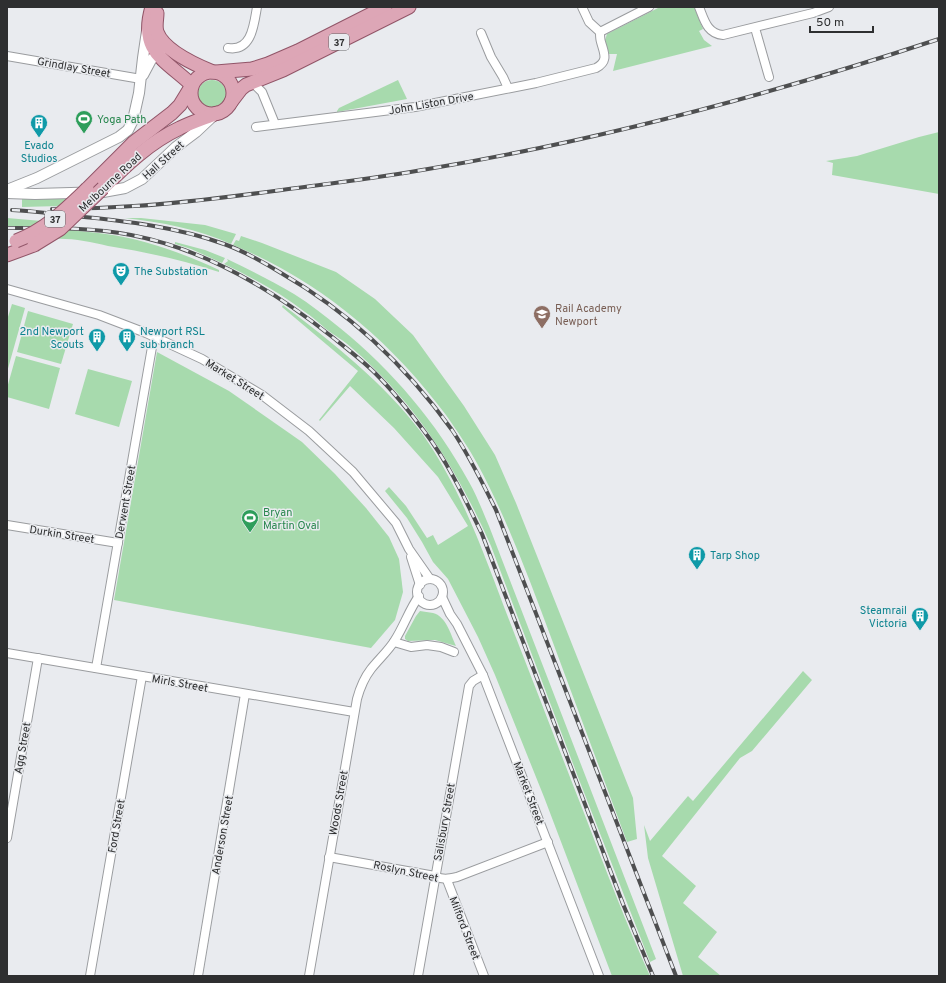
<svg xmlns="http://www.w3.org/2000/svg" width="946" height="983" font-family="Overpass,sans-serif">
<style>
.green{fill:#a7daad}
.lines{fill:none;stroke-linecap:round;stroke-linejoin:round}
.minor-casing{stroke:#9a9c9f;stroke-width:10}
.tertiary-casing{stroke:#9a9c9f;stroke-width:12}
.primary-casing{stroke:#915568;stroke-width:15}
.minor{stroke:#fff;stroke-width:8}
.tertiary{stroke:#fff;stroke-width:10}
.primary{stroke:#dda6b6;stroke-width:13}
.rail-casing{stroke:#4e4f50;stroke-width:4}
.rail{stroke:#e9ebef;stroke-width:2.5;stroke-dasharray:8;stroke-linecap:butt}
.primary-bridge-casing{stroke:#915568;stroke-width:15;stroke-linecap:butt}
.primary-bridge{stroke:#dda6b6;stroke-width:13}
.labels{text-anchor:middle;stroke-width:3;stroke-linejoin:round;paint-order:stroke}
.shield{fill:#e9ebef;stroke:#666769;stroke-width:1}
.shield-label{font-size:10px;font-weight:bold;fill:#2e2f30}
.street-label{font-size:11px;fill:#2e2f30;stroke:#e9ebef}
.leisure-label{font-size:11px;fill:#27864d;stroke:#e9ebef;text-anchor:start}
.culture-label{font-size:11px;fill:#0d838f;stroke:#e9ebef;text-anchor:start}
.education-label{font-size:11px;fill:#785e54;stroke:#e9ebef;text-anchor:start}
</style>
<rect width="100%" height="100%" fill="#e9ebef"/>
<g class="green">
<path d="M660,7H694L703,29L699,31L704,40L712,46L613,71L617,54H609L605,40L607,34Z"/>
<path d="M398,80L407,99L337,112V111L339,108Z"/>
<circle cx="212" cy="94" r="14"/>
<path d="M939,132V194L832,175L833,163L826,161L857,156L919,137Z"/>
<path d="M70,196L60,206L22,207V198Z"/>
<path d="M7,218L42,221L35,226H7Z"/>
<path d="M125,218H141L205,225L236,234L231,244C198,229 161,222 125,218Z"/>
<path d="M66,230C79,231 93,232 106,234C144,239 185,254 219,270V272C182,260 146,252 108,246C90,242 72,238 54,239Z"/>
<path d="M241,236L262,243L336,272L375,299L413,335L464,406L495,455L516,503L633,798L637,839L627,842C602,775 577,707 552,640C530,581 508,521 478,465C469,448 457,431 446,415C391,341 319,280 233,245L236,240L239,241Z"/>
<path d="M175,242L205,250L225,258L222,263L191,249L175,244Z"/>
<path d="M227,259C250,270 272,281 294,294C310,304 325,316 340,328C392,370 437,423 469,482C477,496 483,512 489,526L656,959L650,962L578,777L491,546C458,471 416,403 353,349C345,341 335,336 326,329C319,323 313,317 305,312C280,293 253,278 224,264L228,261Z"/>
<path d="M12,304L25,308L7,372V320Z"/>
<path d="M283,305C332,342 384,383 421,432C465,494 486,561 513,630C537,691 560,752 584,813C605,868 626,923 650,976H612L544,797L495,675L478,637L448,579L433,562L422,542L407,518L385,491L389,487L406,506L427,538L433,535L438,545L468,526L438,477L394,428L350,386L320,421L319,420L358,371L282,307Z"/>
<path d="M28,311L73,324L61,364L17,352Z"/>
<path d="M157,352L229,391L302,442L335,474L366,508L389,537L399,559L403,592L395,620L371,648L114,600Z"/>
<path d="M16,356L60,368L49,409L7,397V388Z"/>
<path d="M88,369L132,381L119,427L75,414Z"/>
<path d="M420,611C424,612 429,612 433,613C446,616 451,635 456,646L435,640L408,641L405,639V636L416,616Z"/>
<path d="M803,671L812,680L752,751L740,758L662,856L696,886L683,903L717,932L698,957L721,976H683L648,858L644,825L650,841L688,796L693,801Z"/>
</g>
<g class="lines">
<defs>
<g id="minor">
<path d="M699,7C704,19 707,34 723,35L813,13L829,7"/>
<path d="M755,28L769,77"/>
<path d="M600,32L649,7"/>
<path d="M481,33L491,57L503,77L508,88"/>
<path d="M228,48C252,52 254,24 257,7"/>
<path d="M7,56L141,79"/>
<path d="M252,82L262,92L275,124"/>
<path d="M256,127L415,107L536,83L596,68C609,61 604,53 601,42C600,39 600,35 600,32L589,22L582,7"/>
<path d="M7,289L99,315L146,333L202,359L262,395L309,431L353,472L396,523L409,549L430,579"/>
<path d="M7,525L118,543"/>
<path d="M411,557L420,585"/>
<circle cx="430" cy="592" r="13"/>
<path d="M442,597L450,614L457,624L483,675L599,976"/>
<path d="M394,642L411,647L427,645L441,647L454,652"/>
<path d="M7,653L354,712"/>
<path d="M96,668L152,347L156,337"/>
<path d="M7,838L38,658"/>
<path d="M329,857L435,876C443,880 448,879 457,877L548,842"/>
<path d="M447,880L484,976"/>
<path d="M90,976L142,676"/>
<path d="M198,976L245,694"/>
<path d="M309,976L357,699C360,688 364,678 371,669C379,659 389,650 395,640C404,626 409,610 419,596"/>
<path d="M418,976L469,686L473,681L483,675"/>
</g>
<g id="tertiary">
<path d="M143,75L151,60L161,50"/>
<path d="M7,190L37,178L119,137L128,130L133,120L139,93L143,58L147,31"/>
<path d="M7,193L35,194L71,193L103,192L125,188L142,179L176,147L196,132L213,116"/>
</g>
<g id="primary">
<path d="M152,7C139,51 164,59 192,85"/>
<path d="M157,13C157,19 155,26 157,32C164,51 196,65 213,72"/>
<circle cx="212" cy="93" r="21"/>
<path d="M216,72L252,69L268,64L298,51L385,7"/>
<path d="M231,102L241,89L246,85L283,70L409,7"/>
<path d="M103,188C126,165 150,142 180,128C192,122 205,118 217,113"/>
<path d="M87,189L133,143L172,113L180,105L191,87"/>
<path d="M7,255L34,245"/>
</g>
</defs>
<use href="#minor" class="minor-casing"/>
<use href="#tertiary" class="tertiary-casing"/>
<use href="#primary" class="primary-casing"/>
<use href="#minor" class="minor"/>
<use href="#tertiary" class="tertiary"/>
<use href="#primary" class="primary"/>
<defs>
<g id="rail">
<path d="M52,209C80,209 107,208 134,206C188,203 243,195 297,188C341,182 384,177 428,169C601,140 772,94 939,39"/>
<path d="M12,210C33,211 54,214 75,216C126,221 177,227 224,244C244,251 263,262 281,273C349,312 406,366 452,430C469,455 482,482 496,510L676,976"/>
<path d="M7,228C49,228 89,227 131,235C205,249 273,290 331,336C346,348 362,360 375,373C393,391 409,411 424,431C448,462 465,499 482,534L623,904L653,976"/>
</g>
</defs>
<use href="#rail" class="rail-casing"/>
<use href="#rail" class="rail"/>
<defs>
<g id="primary-bridge">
<path d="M16,241C45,230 65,210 87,189"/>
<path d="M34,245L60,229L103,188"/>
</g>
</defs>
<use href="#primary-bridge" class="primary-bridge-casing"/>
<use href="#primary-bridge" class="primary-bridge"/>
</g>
<defs>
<symbol id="stadium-pin" viewBox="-11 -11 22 30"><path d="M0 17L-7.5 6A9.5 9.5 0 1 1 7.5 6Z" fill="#2e9e5b" stroke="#e9ebef"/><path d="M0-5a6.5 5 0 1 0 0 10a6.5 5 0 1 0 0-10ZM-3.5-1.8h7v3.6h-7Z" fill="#fff"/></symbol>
<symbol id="building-pin" viewBox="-11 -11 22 30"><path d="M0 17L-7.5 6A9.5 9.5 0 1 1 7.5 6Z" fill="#0f9aa8" stroke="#e9ebef"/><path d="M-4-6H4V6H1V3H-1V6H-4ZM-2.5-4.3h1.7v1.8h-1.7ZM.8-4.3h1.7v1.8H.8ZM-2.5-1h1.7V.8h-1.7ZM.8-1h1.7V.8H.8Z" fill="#fff"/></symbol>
<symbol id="theatre-pin" viewBox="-11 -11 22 30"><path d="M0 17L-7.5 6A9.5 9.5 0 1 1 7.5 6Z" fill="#0f9aa8" stroke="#e9ebef"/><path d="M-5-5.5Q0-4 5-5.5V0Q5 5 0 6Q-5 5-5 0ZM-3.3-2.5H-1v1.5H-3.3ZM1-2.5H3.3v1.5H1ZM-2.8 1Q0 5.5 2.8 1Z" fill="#fff"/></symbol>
<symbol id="university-pin" viewBox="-11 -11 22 30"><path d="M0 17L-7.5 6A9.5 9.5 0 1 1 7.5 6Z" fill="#8d6e63" stroke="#e9ebef"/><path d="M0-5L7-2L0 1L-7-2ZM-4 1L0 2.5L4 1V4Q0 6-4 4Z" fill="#fff"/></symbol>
</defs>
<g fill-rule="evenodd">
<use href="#stadium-pin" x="74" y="109" width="20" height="27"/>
<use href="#building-pin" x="29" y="113" width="20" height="27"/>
<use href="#theatre-pin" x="111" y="261" width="20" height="27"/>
<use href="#university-pin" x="532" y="304" width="20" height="27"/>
<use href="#building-pin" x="87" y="327" width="20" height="27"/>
<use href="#building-pin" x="117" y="327" width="20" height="27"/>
<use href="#stadium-pin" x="240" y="508" width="20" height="27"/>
<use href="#building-pin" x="687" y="545" width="20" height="27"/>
<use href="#building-pin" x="910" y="606" width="20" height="27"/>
</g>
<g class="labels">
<g class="shield">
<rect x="329" y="34" width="20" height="16" rx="3"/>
<rect x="45" y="211" width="20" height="16" rx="3"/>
</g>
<g class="shield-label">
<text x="339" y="46">37</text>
<text x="55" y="223">37</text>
</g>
<g class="street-label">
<text transform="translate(74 67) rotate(10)" y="4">Grindlay Street</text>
<text transform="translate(431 103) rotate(-10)" y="4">John Liston Drive</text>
<text transform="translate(163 160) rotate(-42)" y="4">Hall Street</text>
<text transform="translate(110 182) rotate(-43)" y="4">Melbourne Road</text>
<text transform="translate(235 379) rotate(32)" y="4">Market Street</text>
<text transform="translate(125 502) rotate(-80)" y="4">Derwent Street</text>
<text transform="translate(62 534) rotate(9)" y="4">Durkin Street</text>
<text transform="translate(180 683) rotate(10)" y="4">Mirls Street</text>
<text transform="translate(22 748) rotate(-80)" y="4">Agg Street</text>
<text transform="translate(529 793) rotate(69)" y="4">Market Street</text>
<text transform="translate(338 803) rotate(-80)" y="4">Woods Street</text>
<text transform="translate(444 822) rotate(-80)" y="4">Salisbury Street</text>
<text transform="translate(116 826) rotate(-80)" y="4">Ford Street</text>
<text transform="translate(222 835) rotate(-80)" y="4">Anderson Street</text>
<text transform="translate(406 871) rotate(12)" y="4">Roslyn Street</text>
<text transform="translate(465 928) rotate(69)" y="4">Milford Street</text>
</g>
<g class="leisure-label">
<text x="97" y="123">Yoga Path</text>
<text x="263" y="516">Bryan<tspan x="263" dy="13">Martin Oval</tspan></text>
</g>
<g class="culture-label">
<text x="39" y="149" text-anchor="middle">Evado<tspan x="39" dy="13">Studios</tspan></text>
<text x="134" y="275">The Substation</text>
<text x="84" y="335" text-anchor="end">2nd Newport<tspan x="84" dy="13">Scouts</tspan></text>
<text x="140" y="335">Newport RSL<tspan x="140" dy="13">sub branch</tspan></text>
<text x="710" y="559">Tarp Shop</text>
<text x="907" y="614" text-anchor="end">Steamrail<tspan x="907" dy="13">Victoria</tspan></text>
</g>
<g class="education-label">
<text x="555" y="312">Rail Academy<tspan x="555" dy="13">Newport</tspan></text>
</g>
</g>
<rect width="946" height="983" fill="none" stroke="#2e2f30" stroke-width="16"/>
<path d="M810 26v6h63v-6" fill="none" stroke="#2e2f30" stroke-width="2"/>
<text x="816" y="26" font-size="12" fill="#2e2f30" stroke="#e9ebef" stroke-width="3" paint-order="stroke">50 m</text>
</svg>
